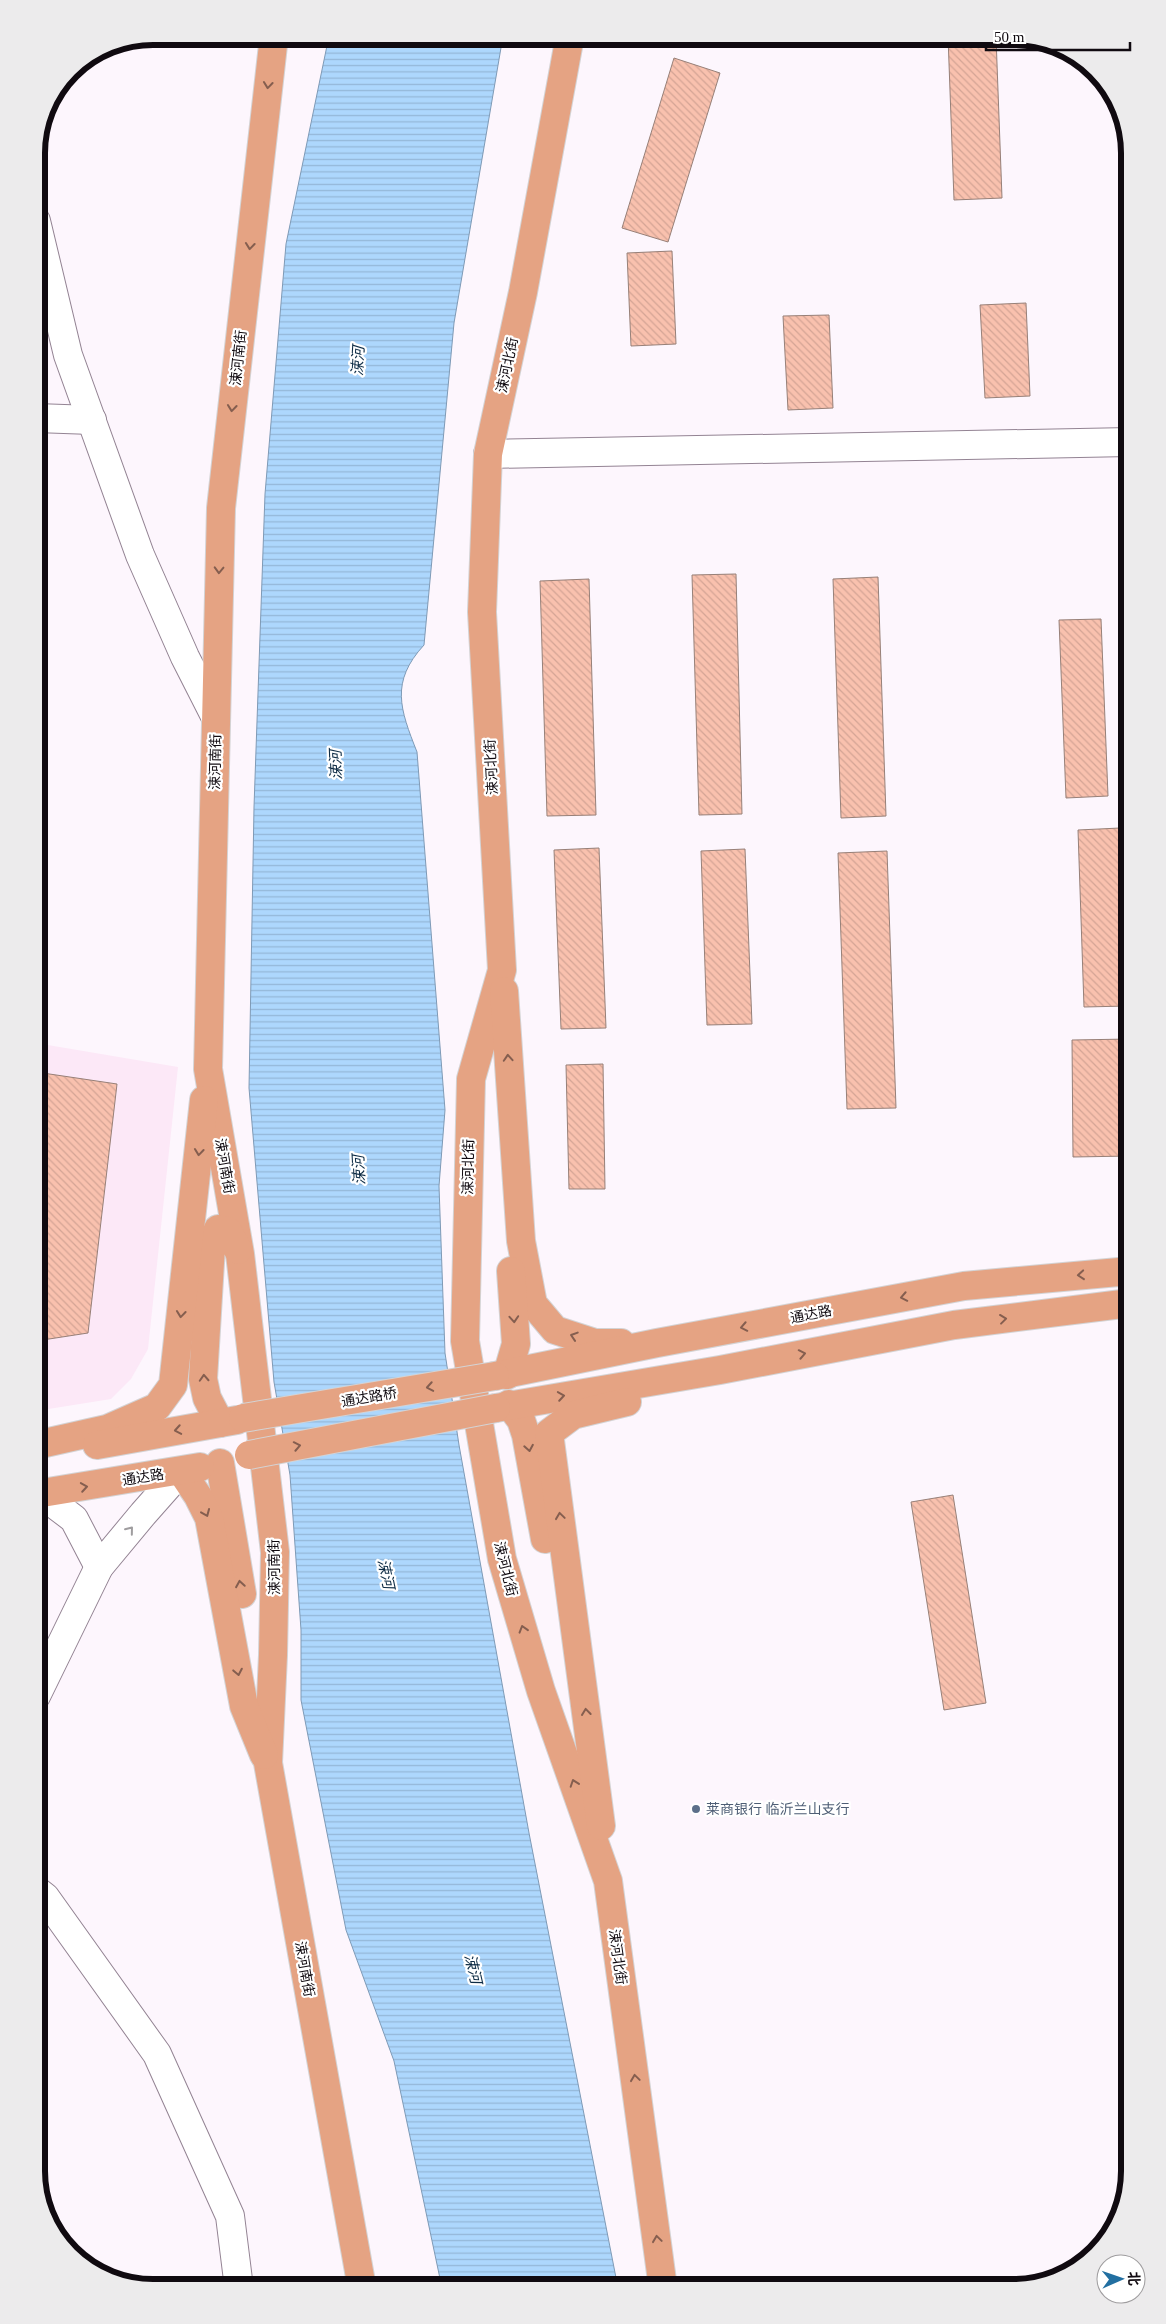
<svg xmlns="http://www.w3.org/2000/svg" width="1166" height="2324" font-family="'Times New Roman','Noto Sans SC',serif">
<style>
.commercial{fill:#fce8f7}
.water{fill:url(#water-rules);stroke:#7e9ab6}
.building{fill:url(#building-back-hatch);stroke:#978078}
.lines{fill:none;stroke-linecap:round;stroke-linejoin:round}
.minor-casing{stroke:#938393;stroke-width:30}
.major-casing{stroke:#d4d3d4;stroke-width:30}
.minor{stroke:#fff;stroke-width:28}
.major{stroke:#e5a383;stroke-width:28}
.major-bridge-casing{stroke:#d4d3d4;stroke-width:30;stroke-linecap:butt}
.major-bridge{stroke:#e5a383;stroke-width:28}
.oneway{stroke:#855e4f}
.oneway2{stroke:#9f9d9f}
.service-dot{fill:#5c6f8a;stroke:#fff;stroke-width:2}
.labels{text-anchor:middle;stroke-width:4.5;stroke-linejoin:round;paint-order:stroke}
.street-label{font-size:14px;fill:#100a10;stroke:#fff}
.service-label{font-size:14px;fill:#4e5e75;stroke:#fff;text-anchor:start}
.water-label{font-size:15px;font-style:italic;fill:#0e2c45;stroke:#fff}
.rim{fill:none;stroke:#100a10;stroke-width:6}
</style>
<defs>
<pattern id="water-rules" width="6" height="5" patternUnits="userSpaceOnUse" patternTransform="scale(1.25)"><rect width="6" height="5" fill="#add7fd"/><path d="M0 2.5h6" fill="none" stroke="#94b7d8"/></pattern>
<pattern id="building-back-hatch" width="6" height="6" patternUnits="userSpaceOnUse" patternTransform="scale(1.25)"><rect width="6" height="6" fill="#f9c1ae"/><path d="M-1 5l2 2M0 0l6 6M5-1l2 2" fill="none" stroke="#d4a495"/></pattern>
</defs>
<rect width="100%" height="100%" fill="#fdf6fd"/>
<path class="commercial" d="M36,1043L178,1067L148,1349L131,1379L111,1399L36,1411Z"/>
<path class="water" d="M329,36H503L454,323L424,645C390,682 400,709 417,752L445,1110L439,1186L445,1353L459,1445L529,1833L618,2288H442L394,2061L346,1930L301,1700V1630L290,1475L274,1382L249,1088L254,807L265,494L286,244Z"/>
<g class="building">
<path d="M948,36L996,37L1002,198L954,200Z"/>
<path d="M674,58L720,73L668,242L622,228Z"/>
<path d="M672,251L676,344L631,346L627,253Z"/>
<path d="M1026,303L1030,396L985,398L980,305Z"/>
<path d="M829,315L833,408L788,410L783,316Z"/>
<path d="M736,574L742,814L699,815L692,575Z"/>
<path d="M878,577L886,816L841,818L833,579Z"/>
<path d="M589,579L596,815L547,816L540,581Z"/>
<path d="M1101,619L1108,796L1066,798L1059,620Z"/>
<path d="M1120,828L1127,1006L1084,1007L1078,830Z"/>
<path d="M599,848L606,1028L561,1029L554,850Z"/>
<path d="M745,849L752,1024L707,1025L701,851Z"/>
<path d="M887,851L896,1108L847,1109L838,853Z"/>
<path d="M1130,1039V1156L1073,1157L1072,1040Z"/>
<path d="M603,1064L605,1189H569L566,1065Z"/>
<path d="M36,1072L117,1084L88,1333L36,1341Z"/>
<path d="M953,1495L986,1703L944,1710L911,1502Z"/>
</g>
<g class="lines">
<defs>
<g id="minor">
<path d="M36,221L68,355L140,555L185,657L216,718"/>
<path d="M36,418L92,420"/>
<path d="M488,454L1130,442"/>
<path d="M41,1494L74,1519L99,1567"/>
<path d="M36,1696L99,1567L143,1514L181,1471"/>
<path d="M36,1890L45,1897L157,2054L230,2216L239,2288"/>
</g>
<g id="major">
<path d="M274,36L221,508L208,1069L240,1254L275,1552L273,1655L268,1763L362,2288"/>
<path d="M570,36L523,292L488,454L482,612L502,970L471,1079L465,1341L502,1559L541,1691L608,1881L663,2288"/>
<path d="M504,991L521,1241L533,1304L555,1330L595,1343H621"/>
<path d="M507,1375L516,1344L511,1271"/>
<path d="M495,1376L657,1343L964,1286L1130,1271"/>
<path d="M509,1404L521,1420L526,1435L545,1539"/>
<path d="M496,1408L720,1370L954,1325L1130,1303"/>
<path d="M220,1423L207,1398L203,1379L211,1246L218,1229L228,1231L238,1250"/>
<path d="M36,1445L107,1429L157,1407L173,1385L204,1100"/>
<path d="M97,1445L237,1420"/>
<path d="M220,1463L242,1594"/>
<path d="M181,1471L198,1496L209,1518L244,1706L264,1755"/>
<path d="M36,1494L200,1467"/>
<path d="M601,1826L549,1433L573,1415L627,1402"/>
</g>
</defs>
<use href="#minor" class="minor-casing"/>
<use href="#major" class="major-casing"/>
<use href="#minor" class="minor"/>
<use href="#major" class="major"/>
<defs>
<g id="major-bridge">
<path d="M243,1418L495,1376"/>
<path d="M249,1455L496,1408"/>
</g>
</defs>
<use href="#major-bridge" class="major-bridge-casing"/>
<use href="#major-bridge" class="major-bridge"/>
</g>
<defs><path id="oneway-chevron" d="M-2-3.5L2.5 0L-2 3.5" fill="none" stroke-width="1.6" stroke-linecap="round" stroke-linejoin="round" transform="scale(1.25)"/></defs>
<g class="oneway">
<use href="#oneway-chevron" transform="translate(268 85) rotate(96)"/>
<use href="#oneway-chevron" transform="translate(250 246) rotate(96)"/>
<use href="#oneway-chevron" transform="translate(232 408) rotate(96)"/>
<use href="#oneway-chevron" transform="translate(219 570) rotate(92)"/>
<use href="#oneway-chevron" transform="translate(508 1058) rotate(-94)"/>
<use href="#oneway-chevron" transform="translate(199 1152) rotate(96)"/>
<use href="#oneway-chevron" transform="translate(1081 1275) rotate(175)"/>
<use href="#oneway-chevron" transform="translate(904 1297) rotate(169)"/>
<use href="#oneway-chevron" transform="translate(181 1314) rotate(96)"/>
<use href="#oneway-chevron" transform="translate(514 1319) rotate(86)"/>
<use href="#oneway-chevron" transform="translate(1003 1319) rotate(-7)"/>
<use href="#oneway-chevron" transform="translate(744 1327) rotate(169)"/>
<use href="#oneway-chevron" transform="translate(574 1336) rotate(-162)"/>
<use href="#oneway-chevron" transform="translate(802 1354) rotate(-11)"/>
<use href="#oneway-chevron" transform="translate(204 1378) rotate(-93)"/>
<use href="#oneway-chevron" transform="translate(430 1387) rotate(170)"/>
<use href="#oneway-chevron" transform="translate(561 1396) rotate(-9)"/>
<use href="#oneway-chevron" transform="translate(178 1430) rotate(170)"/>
<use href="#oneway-chevron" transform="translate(297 1446) rotate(-11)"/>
<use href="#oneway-chevron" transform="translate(529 1448) rotate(80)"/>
<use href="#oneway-chevron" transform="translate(84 1487) rotate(-9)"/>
<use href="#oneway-chevron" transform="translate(206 1513) rotate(67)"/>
<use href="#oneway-chevron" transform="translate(560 1516) rotate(-98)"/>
<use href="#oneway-chevron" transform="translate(240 1584) rotate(-99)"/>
<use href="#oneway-chevron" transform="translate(523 1629) rotate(-107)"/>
<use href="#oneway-chevron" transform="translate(238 1672) rotate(79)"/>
<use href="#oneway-chevron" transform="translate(586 1712) rotate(-97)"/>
<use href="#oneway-chevron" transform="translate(574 1783) rotate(-109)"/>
<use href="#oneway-chevron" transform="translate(635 2078) rotate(-98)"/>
<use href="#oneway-chevron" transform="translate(657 2239) rotate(-98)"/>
</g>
<use class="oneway2" href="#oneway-chevron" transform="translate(130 1530) rotate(-51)"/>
<circle class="service-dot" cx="696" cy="1809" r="5"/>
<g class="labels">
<g class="street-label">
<text transform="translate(238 358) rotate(-84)" y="5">涑河南街</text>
<text transform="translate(507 365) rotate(-78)" y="5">涑河北街</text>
<text transform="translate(215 762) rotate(-89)" y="5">涑河南街</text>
<text transform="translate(491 767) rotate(-93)" y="5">涑河北街</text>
<text transform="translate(225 1166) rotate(80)" y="5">涑河南街</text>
<text transform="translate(468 1167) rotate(-89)" y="5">涑河北街</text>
<text transform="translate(811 1314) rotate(-11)" y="5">通达路</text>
<text transform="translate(369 1397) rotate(-10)" y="5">通达路桥</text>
<text transform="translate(143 1477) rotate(-9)" y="5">通达路</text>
<text transform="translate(274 1567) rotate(-91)" y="5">涑河南街</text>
<text transform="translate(506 1569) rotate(76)" y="5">涑河北街</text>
<text transform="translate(618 1957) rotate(82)" y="5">涑河北街</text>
<text transform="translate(305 1969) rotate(80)" y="5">涑河南街</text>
</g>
<g class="service-label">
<text x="706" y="1814">莱商银行 临沂兰山支行</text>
</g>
<g class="water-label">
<text transform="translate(358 361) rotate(-87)" y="5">涑河</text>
<text transform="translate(336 765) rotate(-92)" y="5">涑河</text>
<text transform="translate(359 1170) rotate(-93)" y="5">涑河</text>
<text transform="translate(386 1574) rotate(78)" y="5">涑河</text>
<text transform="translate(473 1969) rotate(77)" y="5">涑河</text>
</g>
</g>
<path d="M0 0H1166V2324H0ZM153 45H1013A108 108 0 0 1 1121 153V2171A108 108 0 0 1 1013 2279H153A108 108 0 0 1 45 2171V153A108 108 0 0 1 153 45Z" fill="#ecebec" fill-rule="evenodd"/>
<path class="rim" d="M153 45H1013A108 108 0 0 1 1121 153V2171A108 108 0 0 1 1013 2279H153A108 108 0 0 1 45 2171V153A108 108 0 0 1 153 45Z"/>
<g transform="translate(1121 2279) rotate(88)"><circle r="24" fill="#ffffff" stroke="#9f9d9f"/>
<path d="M0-4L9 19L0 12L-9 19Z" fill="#226fa1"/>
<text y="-8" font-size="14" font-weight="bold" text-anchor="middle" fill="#100a10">北</text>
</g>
<path d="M986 42v8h144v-8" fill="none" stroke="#100a10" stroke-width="2.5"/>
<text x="994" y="42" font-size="15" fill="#100a10" stroke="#ffffff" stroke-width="4" paint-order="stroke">50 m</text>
</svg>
